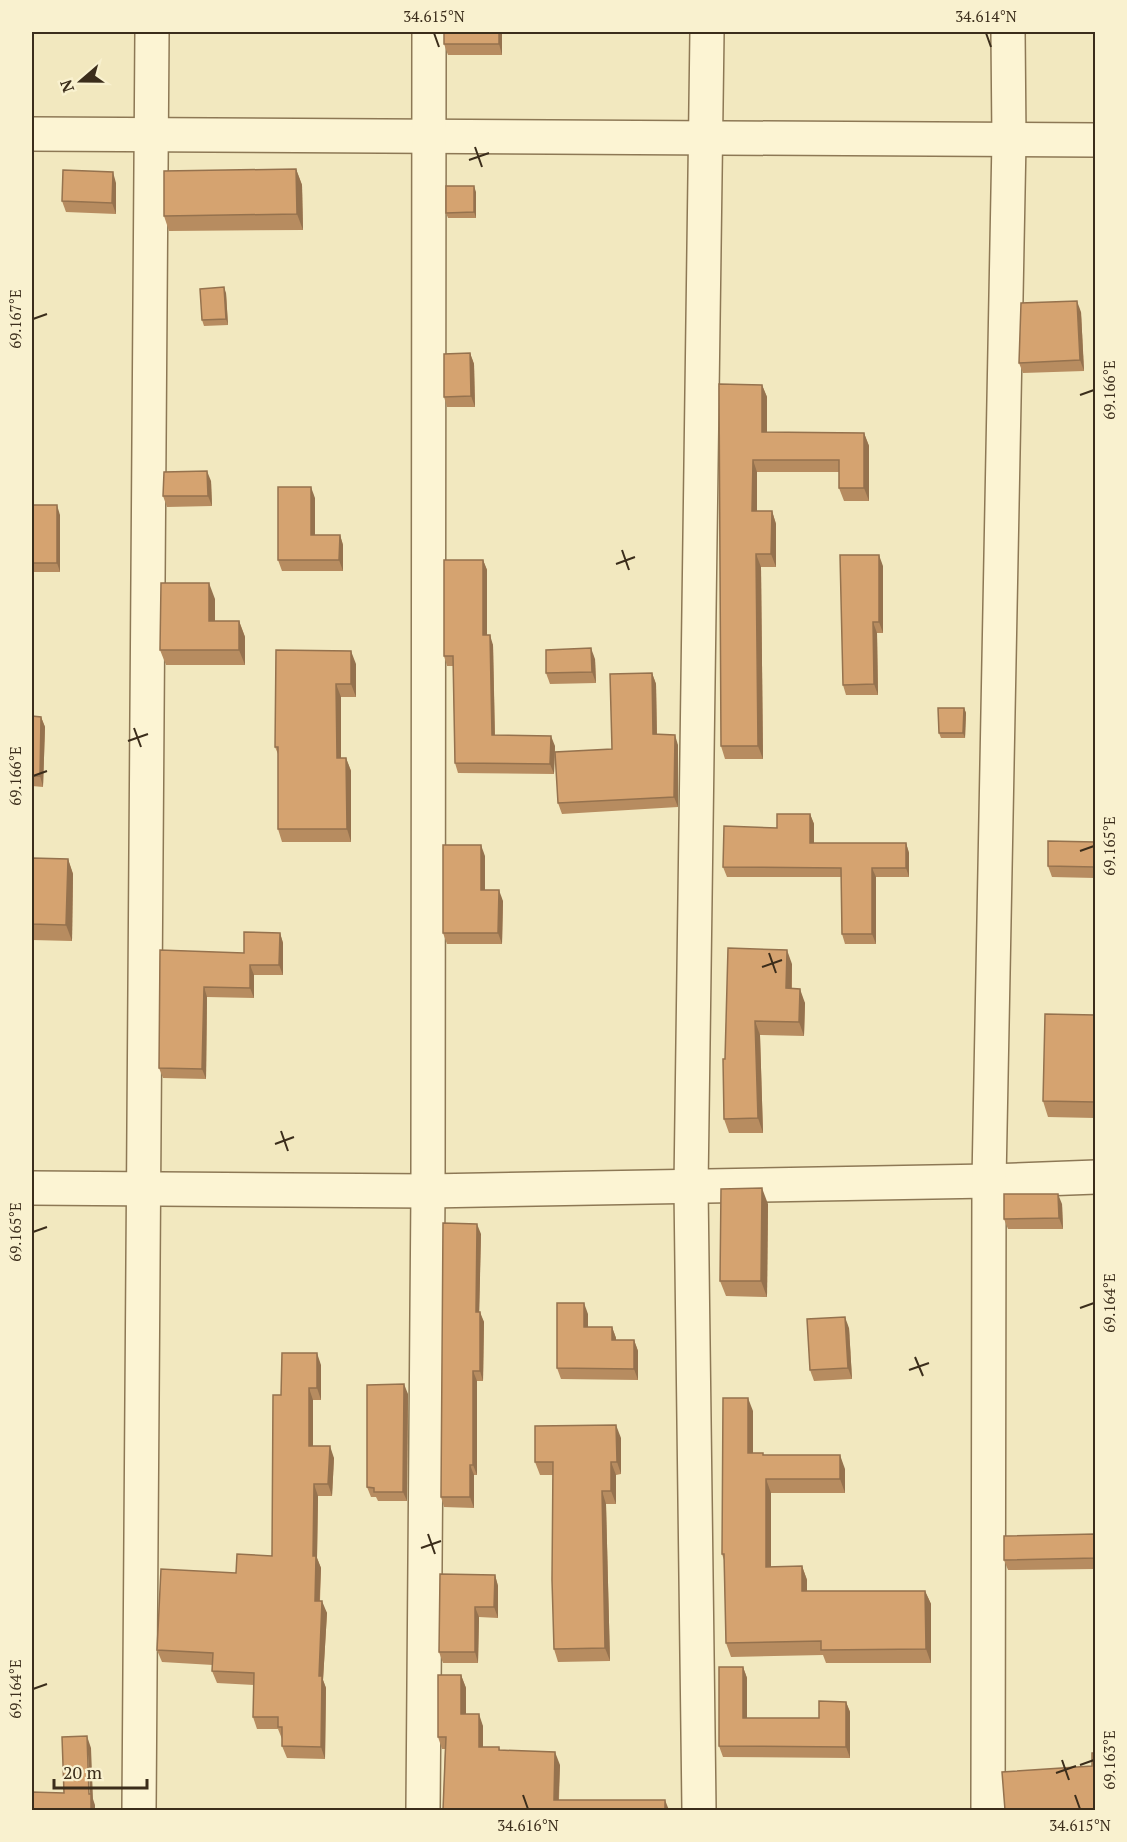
<svg xmlns="http://www.w3.org/2000/svg" width="1127" height="1842" font-family="'PT Serif',serif">
<style>
.lines{fill:none;stroke-linecap:round;stroke-linejoin:round}
.minor-casing{stroke:#8d7855;stroke-width:36}
.minor{stroke:#fcf4d3;stroke-width:33}
.wall{fill:#b78c60}
.shaded-wall{fill:#95724e}
.building{fill:#d5a370;stroke:#95724e;stroke-width:1.5}
.ticks{fill:none;stroke:#3b2d1b;stroke-width:2}
.neatline{fill:none;stroke:#3b2d1b;stroke-width:2}
.ticks-label{font-size:15px;text-anchor:middle;fill:#3b2d1b}
</style>
<rect width="100%" height="100%" fill="#f2e8bf"/>
<g class="lines">
<defs>
<g id="minor">
<path d="M32,134L1096,140"/>
<path d="M32,1188L428,1191L989,1181L1096,1177"/>
<path d="M139,1810L152,32"/>
<path d="M423,1810L428,1191L429,32"/>
<path d="M699,1810L691,1187L707,32"/>
<path d="M988,1810L989,1181L1009,140L1008,32"/>
</g>
</defs>
<use href="#minor" class="minor-casing"/>
<use href="#minor" class="minor"/>
</g>
<g class="wall">
<path d="M444,32H502V55H448L444,44Z"/>
<path d="M296,169L302,185L303,230L169,231L164,216Z"/>
<path d="M116,183V214L66,212L62,201Z"/>
<path d="M476,192V218H448L446,213Z"/>
<path d="M226,293L228,325L204,326L202,320Z"/>
<path d="M1081,312L1084,371L1023,373L1019,363Z"/>
<path d="M470,353L474,364L475,407H447L444,397Z"/>
<path d="M719,384L762,385L767,397V432L864,433L869,446V501H844L839,488V472H757V511H772L776,524V567H761L763,759H725L721,746Z"/>
<path d="M32,434L34,441V505L60,515V572H32Z"/>
<path d="M211,481L212,506L167,507L163,496Z"/>
<path d="M315,498V535H340L343,545V571H282L278,560Z"/>
<path d="M483,560L487,570V635L493,645L495,735L555,746L554,774L458,773L455,763L453,666H447L444,656Z"/>
<path d="M883,566V633H877L878,695H846L843,685Z"/>
<path d="M215,599V621H239L245,637V665H166L160,650Z"/>
<path d="M595,659L596,683L550,684L546,673Z"/>
<path d="M356,664V697H341V758H346L351,771V842H282L278,829V754L275,747Z"/>
<path d="M652,673L656,684L657,734L678,745V807L562,814L558,803L612,749Z"/>
<path d="M964,708L966,713L965,738H941L939,733Z"/>
<path d="M32,716L41,717L45,727L43,787L32,786Z"/>
<path d="M810,814L814,824V843H906L909,853V877H876V944H845L842,934L841,877H727L723,867L777,828Z"/>
<path d="M1095,842V878L1052,877L1048,866Z"/>
<path d="M485,856V890L503,901L502,944H447L443,933Z"/>
<path d="M32,858L68,859L73,874L72,941L32,940Z"/>
<path d="M280,933L283,943V975H254V998L207,997L206,1079L163,1078L159,1068L160,950L244,953Z"/>
<path d="M792,964V988L805,1003L804,1036L760,1035L763,1133H729L724,1119L725,1059Z"/>
<path d="M1095,1015V1118L1048,1117L1043,1101Z"/>
<path d="M768,1204L767,1297L726,1296L720,1281Z"/>
<path d="M1062,1204L1063,1229H1008L1004,1219Z"/>
<path d="M481,1234L479,1312L484,1322L483,1381H477V1475H474V1508L444,1507L441,1497Z"/>
<path d="M588,1314V1327H612L616,1338V1340H634L638,1351V1380L561,1379L557,1368Z"/>
<path d="M849,1328L852,1379L814,1381L810,1370Z"/>
<path d="M321,1365V1400H313V1446L334,1458L332,1496H318L317,1558L321,1568L320,1601L327,1613L323,1680L326,1688L325,1759L287,1758L282,1746V1739L278,1729H257L253,1717L254,1685L217,1683L212,1671L213,1665L162,1662L157,1650L236,1573L272,1556L281,1395Z"/>
<path d="M408,1394L407,1501H378L376,1497H371L367,1487Z"/>
<path d="M753,1411V1453L845,1469V1493H771V1567L802,1566L807,1580V1591H925L931,1604V1663H826L823,1655L731,1657L726,1643L724,1560L722,1554Z"/>
<path d="M621,1438V1474L616,1475V1504H606L610,1661L558,1662L554,1649L553,1475H540L535,1462Z"/>
<path d="M1095,1534V1569L1008,1570L1004,1560Z"/>
<path d="M495,1575L498,1586V1618L479,1617L478,1663H443L439,1652Z"/>
<path d="M743,1667L747,1678V1718H819L846,1702L850,1712V1758L723,1757L719,1746Z"/>
<path d="M461,1675L466,1688V1714L483,1726V1747H499L500,1750L560,1765L559,1800L443,1810L445,1749H442L438,1737Z"/>
</g>
<g class="shaded-wall">
<path d="M499,32H502V55L499,44Z"/>
<path d="M296,169L302,185L303,230L297,214Z"/>
<path d="M113,172L116,183V214L112,203Z"/>
<path d="M474,186L476,192V218L474,212Z"/>
<path d="M224,287L226,293L228,325L226,319Z"/>
<path d="M1077,301L1081,312L1084,371L1080,360Z"/>
<path d="M470,353L474,364L475,407L471,396Z"/>
<path d="M762,385L767,397V444L762,432Z"/>
<path d="M864,433L869,446V501L864,488Z"/>
<path d="M32,434L34,441V515L32,508Z"/>
<path d="M753,460L757,472V524L752,511Z"/>
<path d="M207,471L211,481L212,506L208,496Z"/>
<path d="M311,487L315,498V546L311,535Z"/>
<path d="M57,505L60,515V572L57,563Z"/>
<path d="M772,511L776,524V567L771,554Z"/>
<path d="M340,535L343,545V571L339,560Z"/>
<path d="M756,554L761,567L763,759L758,746Z"/>
<path d="M879,555L883,566V633L879,622Z"/>
<path d="M483,560L487,570V645L483,635Z"/>
<path d="M209,583L215,599V637L209,621Z"/>
<path d="M239,621L245,637V665L239,650Z"/>
<path d="M873,622L877,633L878,695L874,684Z"/>
<path d="M490,635L493,645L495,745L492,735Z"/>
<path d="M591,648L595,659L596,683L592,672Z"/>
<path d="M351,651L356,664V697L351,684Z"/>
<path d="M652,673L656,684L657,745L653,734Z"/>
<path d="M336,684L341,697V771L337,758Z"/>
<path d="M964,708L966,713L965,738L963,733Z"/>
<path d="M41,717L45,727L43,787L40,776Z"/>
<path d="M675,735L678,745V807L674,797Z"/>
<path d="M551,736L555,746L554,774L550,764Z"/>
<path d="M346,758L351,771V842L347,829Z"/>
<path d="M810,814L814,824V853L810,843Z"/>
<path d="M906,843L909,853V877L906,868Z"/>
<path d="M481,845L485,856V901L481,890Z"/>
<path d="M68,859L73,874L72,941L66,925Z"/>
<path d="M872,868L876,877V944L872,934Z"/>
<path d="M499,890L503,901L502,944L498,933Z"/>
<path d="M280,933L283,943V975L279,965Z"/>
<path d="M787,950L792,964L791,1002L786,988Z"/>
<path d="M250,965L254,975V998L250,988Z"/>
<path d="M204,987L207,997L206,1079L202,1069Z"/>
<path d="M800,989L805,1003L804,1036L799,1022Z"/>
<path d="M755,1021L760,1035L763,1133L758,1118Z"/>
<path d="M762,1188L768,1204L767,1297L761,1281Z"/>
<path d="M1058,1194L1062,1204L1063,1229L1059,1218Z"/>
<path d="M477,1224L481,1234L479,1322L476,1312Z"/>
<path d="M584,1303L588,1314V1337L584,1327Z"/>
<path d="M480,1312L484,1322L483,1381L480,1371Z"/>
<path d="M845,1317L849,1328L852,1379L848,1368Z"/>
<path d="M612,1327L616,1338V1351L612,1340Z"/>
<path d="M634,1340L638,1351V1380L634,1369Z"/>
<path d="M317,1353L321,1365V1400L317,1388Z"/>
<path d="M473,1371L477,1381V1475L473,1465Z"/>
<path d="M404,1384L408,1394L407,1501L403,1492Z"/>
<path d="M309,1388L313,1400V1458L309,1446Z"/>
<path d="M748,1398L753,1411V1467L748,1453Z"/>
<path d="M616,1425L621,1438V1474L617,1462Z"/>
<path d="M330,1446L334,1458L332,1496L328,1484Z"/>
<path d="M840,1455L845,1469V1493L840,1479Z"/>
<path d="M611,1462L616,1475V1504L611,1491Z"/>
<path d="M470,1465L474,1475V1508L470,1497Z"/>
<path d="M766,1479L771,1493V1581L766,1567Z"/>
<path d="M314,1484L318,1496L317,1558L321,1568L319,1613L315,1601L313,1556Z"/>
<path d="M602,1491L606,1504L610,1661L605,1648Z"/>
<path d="M802,1566L807,1580V1605L802,1591Z"/>
<path d="M495,1575L498,1586V1618L494,1607Z"/>
<path d="M925,1591L931,1604V1663L926,1649Z"/>
<path d="M322,1601L327,1613L323,1680L326,1688L325,1759L321,1747L319,1676Z"/>
<path d="M475,1607L479,1617L478,1663L475,1652Z"/>
<path d="M743,1667L747,1678V1728L743,1718Z"/>
<path d="M461,1675L466,1688V1726L461,1714Z"/>
<path d="M846,1702L850,1712V1758L846,1747Z"/>
<path d="M479,1714L483,1726V1759L479,1747Z"/>
<path d="M87,1736L91,1748L93,1799L95,1805V1810H91Z"/>
<path d="M555,1752L560,1765L558,1810L554,1800Z"/>
<path d="M665,1800L669,1810H665Z"/>
</g>
<g class="building">
<rect x="444" y="32" width="55" height="12"/>
<path d="M296,169L297,214L164,216V171Z"/>
<path d="M63,170L113,172L112,203L62,201Z"/>
<path d="M446,186H474V212L446,213Z"/>
<path d="M224,287L226,319L202,320L200,289Z"/>
<path d="M1077,301L1080,360L1019,363L1021,303Z"/>
<path d="M470,353L471,396L444,397V354Z"/>
<path d="M719,384L762,385V432L864,433V488H839V460H753L752,511H772L771,554H756L758,746H721Z"/>
<path d="M207,471L208,496H163L164,472Z"/>
<path d="M278,487H311V535H340L339,560H278Z"/>
<rect x="32" y="505" width="25" height="58"/>
<path d="M840,555H879V622H873L874,684L843,685Z"/>
<path d="M444,560H483V635H490L492,735L551,736L550,764L455,763L453,656H444Z"/>
<path d="M161,583H209V621H239V650H160Z"/>
<path d="M591,648L592,672L546,673V650Z"/>
<path d="M276,650L351,651V684H336L337,758H346L347,829H278V747H275Z"/>
<path d="M652,673L653,734L675,735L674,797L558,803L555,752L612,749L610,674Z"/>
<path d="M938,708H964L963,733H939Z"/>
<path d="M32,716L41,717L40,776H32Z"/>
<path d="M777,814H810V843H906V868H872V934H842L841,868L723,867L724,826L777,828Z"/>
<path d="M1048,841L1095,842V867L1048,866Z"/>
<path d="M443,845H481V890H499L498,933H443Z"/>
<path d="M32,858L68,859L66,925L32,924Z"/>
<path d="M244,932L280,933L279,965H250V988L204,987L202,1069L159,1068L160,950L244,953Z"/>
<path d="M728,948L787,950L786,988L800,989L799,1022L755,1021L758,1118L724,1119L723,1059H725Z"/>
<path d="M1045,1014L1095,1015V1102L1043,1101Z"/>
<path d="M762,1188L761,1281H720L721,1189Z"/>
<path d="M1004,1194H1058L1059,1218L1004,1219Z"/>
<path d="M443,1223L477,1224L476,1312H480V1371H473V1465H470V1497H441Z"/>
<path d="M557,1303H584V1327H612V1340H634V1369L557,1368Z"/>
<path d="M845,1317L848,1368L810,1370L807,1319Z"/>
<path d="M282,1353H317V1388H309V1446H330L328,1484H314L313,1556H316L315,1601H322L319,1676H322L321,1747L282,1746V1727H278V1717H253L254,1673L212,1671L213,1653L157,1650L161,1569L236,1573L237,1554L272,1556L273,1395H281Z"/>
<path d="M404,1384L403,1492H374V1488L367,1487V1385Z"/>
<path d="M723,1398H748V1453H763V1455H840V1479H766V1567L802,1566V1591H925L926,1649L821,1650V1641L726,1643L724,1554H722Z"/>
<path d="M616,1425L617,1462H611V1491H602L605,1648L554,1649L552,1580L553,1462H535V1426Z"/>
<path d="M1095,1534V1558L1004,1560V1536Z"/>
<path d="M440,1574L495,1575L494,1607H475V1652H439Z"/>
<path d="M719,1667H743V1718H819V1701L846,1702V1747L719,1746Z"/>
<path d="M438,1675H461V1714H479V1747H499V1750L555,1752L554,1800H665V1810H443L446,1737H438Z"/>
<path d="M87,1736L89,1794H91V1810H32V1792L64,1793L62,1737Z"/>
<path d="M1092,1753H1095V1810H1005L1002,1772L1092,1766Z"/>
</g>
<path class="ticks" d="M434,33L439,47M986,33L991,47M475,147L482,167M469,160L489,153M33,319L47,314M1080,395L1094,390M622,550L629,570M616,564L635,557M134,728L141,747M128,741L148,734M33,776L47,771M1080,851L1094,846M769,953L776,973M762,967L782,960M281,1131L288,1151M275,1144L294,1137M33,1232L47,1227M1080,1308L1094,1303M915,1357L923,1376M909,1370L929,1363M428,1534L435,1554M421,1548L441,1541M33,1689L47,1684M1062,1760L1069,1780M1080,1765L1094,1760M1056,1773L1076,1766M523,1795L528,1809M1075,1795L1080,1809"/>
<rect width="1127" height="1842" fill="none" stroke="#f9f1cf" stroke-width="66"/>
<g transform="translate(81 81) rotate(250)" stroke="#f9f1cf" stroke-width="4.5" paint-order="stroke">
<path d="M0-4.5L10 22L0 15L-10 22Z" fill="#3b2d1b"/>
<text y="-9" font-size="16" font-weight="bold" text-anchor="middle" fill="#3b2d1b">N</text>
</g>
<path d="M54 1779v9h93v-9" fill="none" stroke="#3b2d1b" stroke-width="3"/>
<text x="63" y="1779" font-size="18" fill="#3b2d1b" stroke="#f9f1cf" stroke-width="4.5" paint-order="stroke">20 m</text>
<rect x="33" y="33" width="1061" height="1776" class="neatline"/>
<g class="ticks-label">
<text x="434" y="22">34.615°N</text>
<text x="986" y="22">34.614°N</text>
<text transform="translate(16 319) rotate(-90)" y="5">69.167°E</text>
<text transform="translate(1110 390) rotate(-90)" y="5">69.166°E</text>
<text transform="translate(16 776) rotate(-90)" y="5">69.166°E</text>
<text transform="translate(1110 846) rotate(-90)" y="5">69.165°E</text>
<text transform="translate(16 1232) rotate(-90)" y="5">69.165°E</text>
<text transform="translate(1110 1303) rotate(-90)" y="5">69.164°E</text>
<text transform="translate(16 1689) rotate(-90)" y="5">69.164°E</text>
<text transform="translate(1110 1760) rotate(-90)" y="5">69.163°E</text>
<text x="528" y="1831">34.616°N</text>
<text x="1080" y="1831">34.615°N</text>
</g>
</svg>
